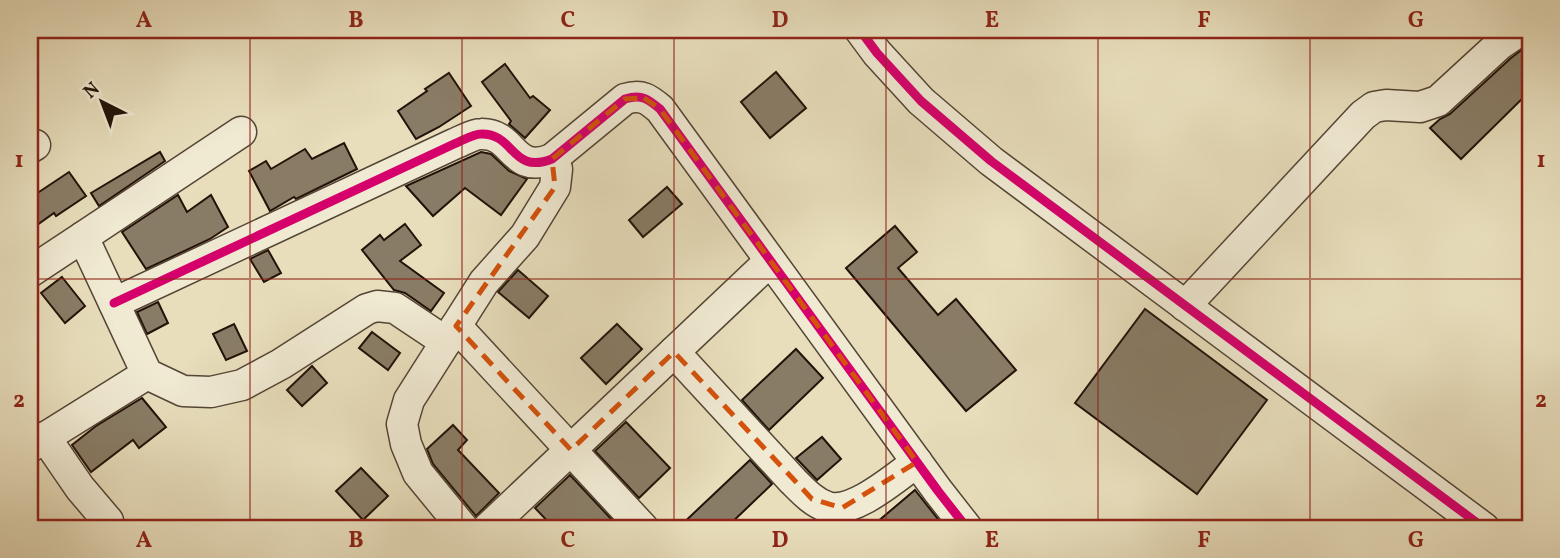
<svg xmlns="http://www.w3.org/2000/svg" width="1560" height="558" font-family="Vollkorn,serif">
<style>
.building{fill:#897c66;stroke:#221208;stroke-width:2}
.lines{fill:none;stroke-linecap:round;stroke-linejoin:round}
.minor-casing{stroke:#544535;stroke-width:33}
.minor{stroke:#f0ead3;stroke-width:30}
.cycleway-casing{stroke:#f0ead3;stroke-width:13}
.cycleway{stroke:#d6006c;stroke-width:9}
.marked{fill:none;stroke:#d4520c;stroke-width:5;stroke-dasharray:14 9;stroke-linejoin:round}
.grid{fill:none;stroke:#8f2418;stroke-width:2;stroke-opacity:0.55}
.neatline{fill:none;stroke:#8f2418;stroke-width:2.5}
.grid-label{font-size:23px;text-anchor:middle;font-weight:bold;fill:#8f2418}
</style>
<rect width="100%" height="100%" fill="#e8debc"/>
<filter id="stains"><feTurbulence type="fractalNoise" baseFrequency=".00286" numOctaves="4"/><feColorMatrix values="0 0 0 0 .2 0 0 0 0 .09 0 0 0 0 .02 0 0 0 .5 -.17"/></filter>
<radialGradient id="worn" r=".72"><stop offset=".6" stop-color="#630" stop-opacity="0"/><stop offset="1" stop-color="#630" stop-opacity=".3"/></radialGradient>
<g class="building">
<path d="M1524,48H1530V91L1461,159L1430,128L1440,119L1450,114L1511,58Z"/>
<path d="M505,64L530,98L533,96L550,110L525,138L509,124L511,121L482,82Z"/>
<path d="M776,72L806,108L770,138L741,102Z"/>
<path d="M449,73L471,106L439,127L416,139L398,111L427,91L425,89Z"/>
<path d="M344,143L357,169L296,199L294,197L270,211L249,171L266,161L271,169L305,149L312,159Z"/>
<path d="M160,152L165,161L99,206L91,193Z"/>
<path d="M481,152L491,154L509,171L527,179L501,215L465,188L433,216L406,186Z"/>
<path d="M69,172L86,196L56,216L54,213L30,230V198Z"/>
<path d="M667,187L682,204L643,237L629,220Z"/>
<path d="M178,195L187,212L211,195L228,227L210,239L146,269L122,232Z"/>
<path d="M405,224L421,245L400,261L444,293L431,311L405,293L394,290L362,250L380,235L384,240Z"/>
<path d="M895,226L917,252L898,268L938,315L956,299L1016,370L966,411L846,268Z"/>
<path d="M268,250L281,273L264,282L250,259Z"/>
<path d="M518,270L548,296L529,318L498,292Z"/>
<path d="M62,277L85,306L65,323L41,293Z"/>
<path d="M158,302L168,323L147,334L137,312Z"/>
<path d="M1145,309L1267,400L1197,494L1075,403Z"/>
<path d="M234,324L247,351L226,360L213,334Z"/>
<path d="M617,324L642,349L606,384L581,358Z"/>
<path d="M372,332L400,353L388,370L359,348Z"/>
<path d="M796,349L823,378L769,430L742,400Z"/>
<path d="M312,366L327,383L302,406L287,390Z"/>
<path d="M142,398L166,427L139,448L133,440L91,472L72,445L96,426Z"/>
<path d="M626,422L670,468L639,498L595,451Z"/>
<path d="M453,425L467,440L458,450L499,493L476,516L433,464L427,449Z"/>
<path d="M822,437L841,459L817,480L796,458Z"/>
<path d="M750,460L772,484L726,528H678Z"/>
<path d="M361,468L388,496L363,520L336,491Z"/>
<path d="M570,475L614,522L607,528H554L535,508Z"/>
<path d="M915,490L945,528H870Z"/>
</g>
<g class="lines">
<defs>
<g id="minor">
<path d="M860,30L877,53L921,101L991,161L1484,528"/>
<path d="M30,148L35,145"/>
<path d="M83,237L241,132"/>
<path d="M30,272L83,237L147,374L183,391L211,392L242,385L281,364L367,309L377,306L395,308L446,342"/>
<path d="M114,303L454,144C462,141 473,134 481,134C515,133 511,175 552,159L625,99C642,94 648,99 660,109L938,491L967,528"/>
<path d="M1185,306L1363,115L1374,107L1386,105L1420,107L1438,101L1500,44L1519,31H1530"/>
<path d="M456,326L643,528"/>
<path d="M674,352L793,481C803,491 813,502 827,507C853,515 896,477 917,462"/>
<path d="M45,437L80,488L108,521"/>
<path d="M30,447L147,374"/>
<path d="M463,528L418,473L406,444L402,424L409,400L484,282L525,236L555,187L557,169L552,159"/>
<path d="M488,528L770,261"/>
</g>
</defs>
<use href="#minor" class="minor-casing"/>
<use href="#minor" class="minor"/>
<defs>
<g id="cycleway">
<path d="M860,30L877,53L921,101L991,161L1484,528"/>
<path d="M114,303L454,144C462,141 473,134 481,134C515,133 511,175 552,159L625,99C642,94 648,99 660,109L938,491L967,528"/>
</g>
</defs>
<use href="#cycleway" class="cycleway-casing"/>
<use href="#cycleway" class="cycleway"/>
</g>
<path class="marked" d="M644,98L660,109L917,462L842,508L812,499L674,352L571,450L456,326L555,187L552,159L625,99Z"/>
<path class="grid" d="M250,30V528M462,30V528M674,30V528M886,30V528M1098,30V528M1310,30V528M30,279H1530"/>
<rect width="1560" height="558" fill="none" stroke="#e8debc" stroke-width="77"/>
<g transform="translate(102 102) rotate(318)" stroke="#f0ead3" stroke-width="5" paint-order="stroke">
<path d="M0-5L12 26L0 18L-12 26Z" fill="#221208"/>
<text y="-10" font-size="19" font-weight="bold" text-anchor="middle" fill="#221208">N</text>
</g>
<rect x="38" y="38" width="1484" height="482" class="neatline"/>
<g class="grid-label">
<text x="144" y="27">A</text>
<text x="356" y="27">B</text>
<text x="568" y="27">C</text>
<text x="780" y="27">D</text>
<text x="992" y="27">E</text>
<text x="1204" y="27">F</text>
<text x="1416" y="27">G</text>
<text x="19" y="167">1</text>
<text x="1541" y="167">1</text>
<text x="19" y="407">2</text>
<text x="1541" y="407">2</text>
<text x="144" y="547">A</text>
<text x="356" y="547">B</text>
<text x="568" y="547">C</text>
<text x="780" y="547">D</text>
<text x="992" y="547">E</text>
<text x="1204" y="547">F</text>
<text x="1416" y="547">G</text>
</g>
<rect width="100%" height="100%" filter="url(#stains)"/>
<rect width="100%" height="100%" fill="url(#worn)"/>
</svg>
